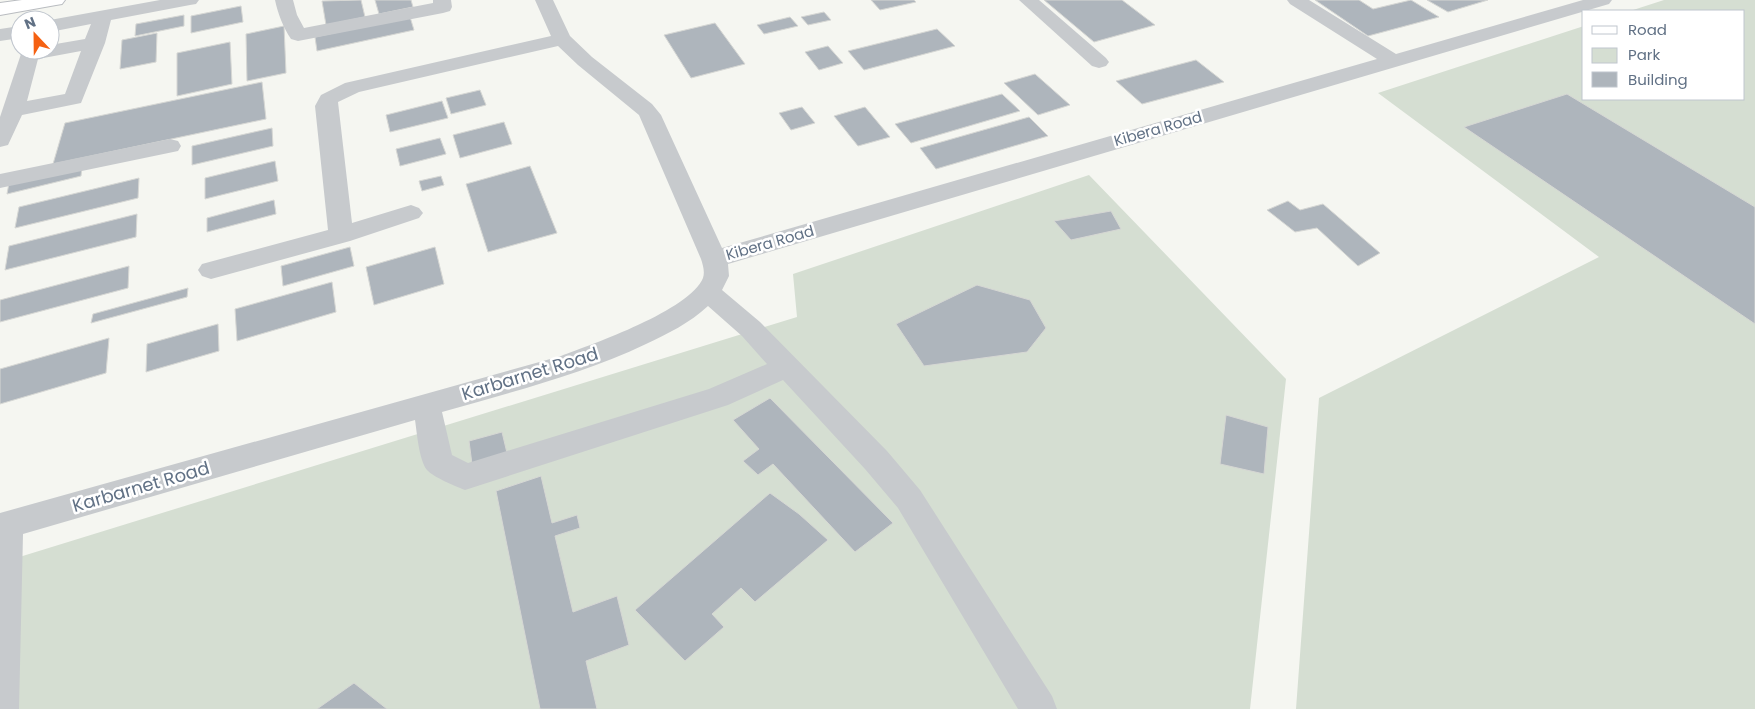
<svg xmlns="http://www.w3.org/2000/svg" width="1755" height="709" font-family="Poppins,sans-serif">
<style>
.green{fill:#d5ded2}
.building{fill:#aeb5bc;stroke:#d6d7d4}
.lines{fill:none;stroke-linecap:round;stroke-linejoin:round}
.major-casing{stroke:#b9bcc0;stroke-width:2}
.minor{fill:#c7cacd;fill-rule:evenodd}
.major{fill:#fff;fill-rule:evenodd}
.labels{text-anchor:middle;stroke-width:5;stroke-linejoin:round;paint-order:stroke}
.far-street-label{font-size:15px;fill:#617185;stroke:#fff}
.street-label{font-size:18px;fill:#617185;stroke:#fff}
</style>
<rect width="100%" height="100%" fill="#f5f6f1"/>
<g class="green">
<path d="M1664,0H1755V709H1296L1319,398L1599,257L1378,93L1584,26V99H1744V11H1630Z"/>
<path d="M1089,175L1286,379L1250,709H0V563L797,317L793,274Z"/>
</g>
<g class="building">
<path d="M361,0L365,17L326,25L322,1Z"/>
<path d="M375,0H411L413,7L379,14Z"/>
<path d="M871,0H914L916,2L880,10Z"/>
<path d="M1044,0H1122L1155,25L1094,42Z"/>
<path d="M1315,0H1359L1373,9L1411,0L1439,17L1368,36Z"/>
<path d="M1427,0H1488L1448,12Z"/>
<path d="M241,6L243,22L191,33V16Z"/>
<path d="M824,12L831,20L808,25L801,17Z"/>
<path d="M184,15V26L135,36L136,24Z"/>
<path d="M410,17L414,30L317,51L315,37Z"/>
<path d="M790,17L798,26L764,34L757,25Z"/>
<path d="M715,23L745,64L691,78L664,35Z"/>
<path d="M284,26L286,73L247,81L246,34Z"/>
<path d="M937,29L955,46L864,70L848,51Z"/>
<path d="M157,33L156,62L120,69L122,40Z"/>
<path d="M230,42L232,84L177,96V53Z"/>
<path d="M828,46L843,63L819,70L805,52Z"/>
<path d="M1196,60L1224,82L1142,104L1116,81Z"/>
<path d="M1035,74L1070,105L1038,115L1004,83Z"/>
<path d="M262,82L266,119L53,164L65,123Z"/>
<path d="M480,90L486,105L451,114L446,98Z"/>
<path d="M1002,94L1020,111L911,143L895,124Z"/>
<path d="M1567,94L1755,207V324L1464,127Z"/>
<path d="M442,101L448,118L390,132L386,115Z"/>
<path d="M802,107L815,123L791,130L779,113Z"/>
<path d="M865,107L890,137L858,146L834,116Z"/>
<path d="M1029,117L1048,136L936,169L920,148Z"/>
<path d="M504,122L512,144L460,158L453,135Z"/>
<path d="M272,128L273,146L192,165V146Z"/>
<path d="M440,138L446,154L400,166L396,149Z"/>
<path d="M275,161L278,181L205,199V178Z"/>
<path d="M82,166L81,176L7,194L9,183Z"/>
<path d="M530,166L557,233L488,252L466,184Z"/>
<path d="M441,176L444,185L422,191L419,181Z"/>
<path d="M139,178L138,198L15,228L19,207Z"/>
<path d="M274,200L276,214L207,232V218Z"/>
<path d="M1288,201L1300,210L1323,204L1380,253L1358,266L1317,228L1295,232L1267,210Z"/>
<path d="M1111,211L1121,229L1071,240L1054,221Z"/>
<path d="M137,214L136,237L5,270L9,246Z"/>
<path d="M350,247L354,266L283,286L281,266Z"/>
<path d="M435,247L444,284L374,305L366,267Z"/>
<path d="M129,266L128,288L0,322V300Z"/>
<path d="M332,282L336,312L237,341L235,309Z"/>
<path d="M977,285L1030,300L1046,328L1027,352L924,366L896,324Z"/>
<path d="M188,288L187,297L91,323L93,314Z"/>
<path d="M218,324L219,351L146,372L147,344Z"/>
<path d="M109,338L106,373L0,404V369Z"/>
<path d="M770,398L893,523L855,552L773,464L758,475L743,461L759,449L733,420Z"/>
<path d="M1226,415L1268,427L1264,474L1220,464Z"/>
<path d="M502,432L507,453L472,464L469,441Z"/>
<path d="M541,476L552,523L577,515L580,528L555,536L573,612L617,596L629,645L586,661L597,709H540L496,491Z"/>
<path d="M770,493L799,514L828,540L755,602L741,588L712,614L724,627L685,661L635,610Z"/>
<path d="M354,683L387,709H317Z"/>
</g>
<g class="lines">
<defs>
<path id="major" d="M22,0H65L62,4L56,5L0,15V3Z"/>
</defs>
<use href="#major" class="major-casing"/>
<g class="minor">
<path d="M160,0H199L196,4L190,5L111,20L105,43L81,103L22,115L8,145L0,147V117L22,51L50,50V45L85,39L91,24L50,32V20ZM81,51L65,94L27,101L38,59Z"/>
<path d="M275,0H293L297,15L304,28L433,3V0H451L452,7L450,11L443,13L298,41L291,39C283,27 278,14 275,0Z"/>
<path d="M535,0H553L570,36L592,57L652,104L661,115L722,248L1377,59L1290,4L1287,0H1309L1396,54L1583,0H1612L1609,4L728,264L729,276L722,290L760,322L887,451L920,490L1052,696L1057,709H1018L898,508L865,469L783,380L728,405L465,490C455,486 433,477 427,470C419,460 417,433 415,420L23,534L19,709H0V513L561,356C593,344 690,310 703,278C705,272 703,265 701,259L639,115L578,65L558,46L359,92L338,102L352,223L411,205L419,208L423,213L419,218L350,241L211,279L202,276L198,270L202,264L328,230L315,106L321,95L345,83L551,36ZM708,306L742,336L767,364L709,389L468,463L452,455L442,412C511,392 581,375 646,344C667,334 690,323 708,306Z"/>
<path d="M1019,0H1039L1106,58L1109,62L1106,66L1099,68L1092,66Z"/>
<path d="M20,26V38L0,41V29Z"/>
<path d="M170,139L178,141L181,146L178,151L0,188V174Z"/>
</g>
<use href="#major" class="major"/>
</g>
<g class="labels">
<g class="far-street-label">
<text transform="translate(1158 129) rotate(-16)" y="5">Kibera Road</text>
<text transform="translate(770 243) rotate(-16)" y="5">Kibera Road</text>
</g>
<g class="street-label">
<text transform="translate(530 374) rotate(-17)" y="6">Karbarnet Road</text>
<text transform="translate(141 487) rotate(-16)" y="6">Karbarnet Road</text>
</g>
</g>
<rect x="1582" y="10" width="162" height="90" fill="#ffffff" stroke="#c0c6ce"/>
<rect x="1592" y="26" width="25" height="8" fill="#ffffff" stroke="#c0c6ce"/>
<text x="1628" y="35" font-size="15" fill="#617185">Road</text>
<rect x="1592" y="48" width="25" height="15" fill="#d5ded2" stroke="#c0c6ce"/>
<text x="1628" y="60" font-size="15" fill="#617185">Park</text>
<rect x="1592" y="72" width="25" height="15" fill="#aeb5bc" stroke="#c0c6ce"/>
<text x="1628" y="85" font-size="15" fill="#617185">Building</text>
<g transform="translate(35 35) rotate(338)"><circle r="24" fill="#ffffff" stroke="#c0c6ce"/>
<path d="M0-4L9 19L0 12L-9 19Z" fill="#f56112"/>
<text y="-8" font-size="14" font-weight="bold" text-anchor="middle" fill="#617185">N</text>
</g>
</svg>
